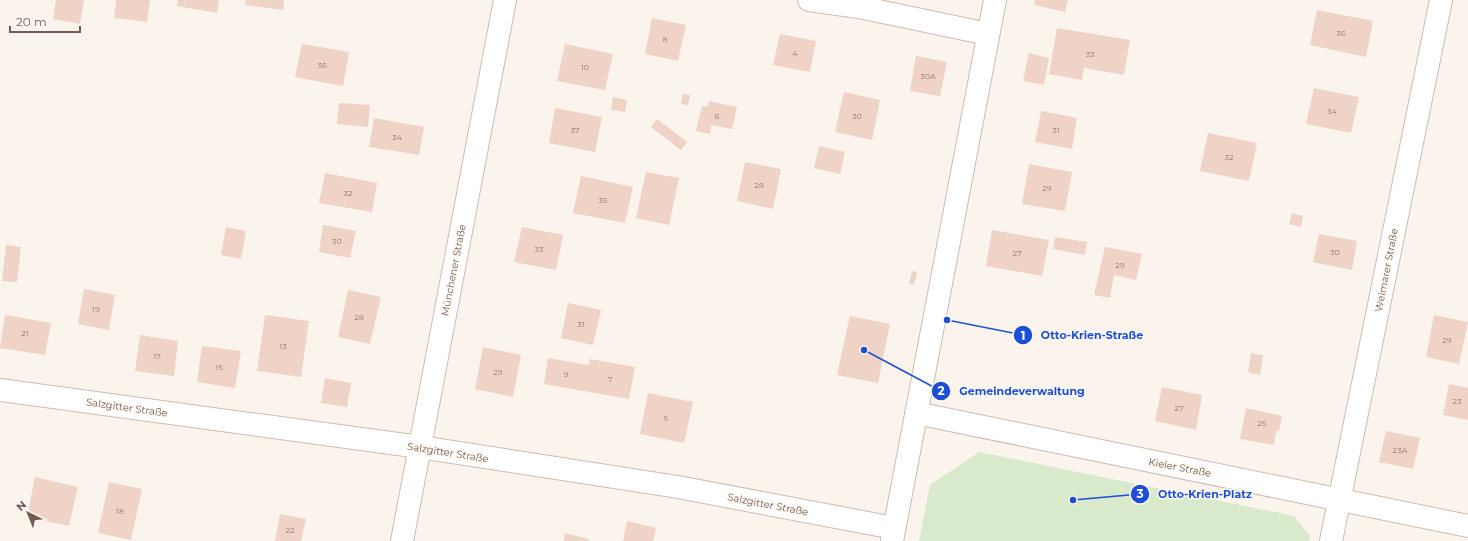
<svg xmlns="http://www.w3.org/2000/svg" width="1468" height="541" font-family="Montserrat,sans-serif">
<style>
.green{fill:#d9e9cb}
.building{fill:#efd3c6}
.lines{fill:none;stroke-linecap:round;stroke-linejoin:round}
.street-casing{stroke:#cdbcb2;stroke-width:24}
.street{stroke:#fff;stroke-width:22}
.labels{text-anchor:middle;stroke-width:3;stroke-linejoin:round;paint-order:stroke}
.number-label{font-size:8px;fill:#94796e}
.street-label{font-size:10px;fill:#765b50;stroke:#fef9f3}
.leader{fill:none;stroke:#1d4ed8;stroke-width:1.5}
.callout-dot{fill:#1d4ed8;stroke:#fef9f3;stroke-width:1.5}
.mark-label{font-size:12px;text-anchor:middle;font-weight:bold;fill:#fff}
.callout-label{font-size:11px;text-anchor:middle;font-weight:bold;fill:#1d4ed8;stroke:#fef9f3;stroke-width:3;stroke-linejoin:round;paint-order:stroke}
</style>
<rect width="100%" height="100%" fill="#fbf4ec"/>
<path class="green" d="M979,452L1294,516L1310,536L1309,541H919L930,485Z"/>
<g class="building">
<path d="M56,0H84L80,24L53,19Z"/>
<path d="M116,0H150L147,22L114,18Z"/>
<path d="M178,0H219L217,13L177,6Z"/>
<path d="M246,0H284L283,10L245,5Z"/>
<path d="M1035,0H1068L1065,12L1034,5Z"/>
<path d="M1317,10L1373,21L1366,57L1310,45Z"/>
<path d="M652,18L686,25L678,61L645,54Z"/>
<path d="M1057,28L1130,40L1124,75L1084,68L1082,80L1049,74Z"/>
<path d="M780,34L816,41L810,72L773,65Z"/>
<path d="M302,44L349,52L343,86L295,77Z"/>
<path d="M565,44L613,54L605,90L557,81Z"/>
<path d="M1029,53L1049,58L1044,85L1023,81Z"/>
<path d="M916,56L947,62L940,96L910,91Z"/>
<path d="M1314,88L1359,97L1351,133L1306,124Z"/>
<path d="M844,92L880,100L872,140L835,132Z"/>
<path d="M683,94L690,95L688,105L681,104Z"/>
<path d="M613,97L627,100L625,112L611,110Z"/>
<path d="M709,101L737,107L732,129L711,125L710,134L696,131L702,106L708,107Z"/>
<path d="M339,103L370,105L368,127L337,124Z"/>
<path d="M555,108L602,117L595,152L549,143Z"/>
<path d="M1041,111L1077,118L1072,149L1035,142Z"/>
<path d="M374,118L424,127L419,155L369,147Z"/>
<path d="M657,119L687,142L681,150L651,127Z"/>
<path d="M1208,133L1257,143L1249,181L1200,171Z"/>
<path d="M819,146L845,152L840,174L814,168Z"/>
<path d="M745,162L781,169L773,209L737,201Z"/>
<path d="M1029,164L1072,172L1065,211L1022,204Z"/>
<path d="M646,172L679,178L669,225L636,218Z"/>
<path d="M325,173L377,183L372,212L319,203Z"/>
<path d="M581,176L633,187L625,223L573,213Z"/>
<path d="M1292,213L1303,216L1301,227L1289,224Z"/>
<path d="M323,225L356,231L350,258L319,252Z"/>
<path d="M226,227L246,231L241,259L221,255Z"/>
<path d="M522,227L563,235L556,270L514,262Z"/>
<path d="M992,230L1049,240L1042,276L986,266Z"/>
<path d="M1319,234L1357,241L1352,270L1313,262Z"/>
<path d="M1055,237L1087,242L1085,255L1053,249Z"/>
<path d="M6,245L21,247L17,282L2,281Z"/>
<path d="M1105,247L1142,254L1136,280L1114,275L1110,298L1094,295Z"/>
<path d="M912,271L917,272L914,285L909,284Z"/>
<path d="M84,289L115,295L109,330L78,324Z"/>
<path d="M348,290L381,297L370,344L338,337Z"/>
<path d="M568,303L601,310L593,345L561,338Z"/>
<path d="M5,315L51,323L45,355L0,348Z"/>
<path d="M265,315L309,321L301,377L257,371Z"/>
<path d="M1434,315L1468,322L1459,364L1426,357Z"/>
<path d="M850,316L890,324L878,383L837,375Z"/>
<path d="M140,335L178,341L174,376L135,371Z"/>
<path d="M202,346L241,351L235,388L197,382Z"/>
<path d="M483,347L521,355L513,397L475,389Z"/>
<path d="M1251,353L1263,355L1260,375L1248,372Z"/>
<path d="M548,358L589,365L590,359L635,367L629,399L544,384Z"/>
<path d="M325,378L351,383L347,407L321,403Z"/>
<path d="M1449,384L1468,388V420L1443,415Z"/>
<path d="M1162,387L1202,395L1196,430L1155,421Z"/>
<path d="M648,393L693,402L684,443L640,434Z"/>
<path d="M1246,408L1282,416L1279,431H1276L1274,445L1240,439Z"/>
<path d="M1386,431L1420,438L1413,469L1379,462Z"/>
<path d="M35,477L78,487L69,526L27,517Z"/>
<path d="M109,482L142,489L131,540L98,533Z"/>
<path d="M280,514L306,519L301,541H275Z"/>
<path d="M627,521L656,528L653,541H623Z"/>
<path d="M565,533L589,539L588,541H564Z"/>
</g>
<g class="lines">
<defs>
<g id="street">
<path d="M809,0L859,7L988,34"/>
<path d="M0,390L420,447L678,487L894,528"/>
<path d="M916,413L1468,526"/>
<path d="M402,541L505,0"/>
<path d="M892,541L995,0"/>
<path d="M1331,541L1441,0"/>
</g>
</defs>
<use href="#street" class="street-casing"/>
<use href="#street" class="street"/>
</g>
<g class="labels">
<g class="number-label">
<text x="1341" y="36">36</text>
<text x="665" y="42">8</text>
<text x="795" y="56">4</text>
<text x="1090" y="57">33</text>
<text x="322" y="68">36</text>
<text x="585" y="70">10</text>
<text x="928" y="79">30A</text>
<text x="1332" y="114">34</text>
<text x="717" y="119">6</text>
<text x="857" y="119">30</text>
<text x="575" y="133">37</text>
<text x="1056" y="133">31</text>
<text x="397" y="140">34</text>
<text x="1229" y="160">32</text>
<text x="759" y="188">28</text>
<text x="1047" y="191">29</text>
<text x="348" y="196">32</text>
<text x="603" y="203">35</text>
<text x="337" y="244">30</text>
<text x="539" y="252">33</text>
<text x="1335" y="255">30</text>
<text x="1017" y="256">27</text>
<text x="1120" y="268">29</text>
<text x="96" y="312">19</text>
<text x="359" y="320">28</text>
<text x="581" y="327">31</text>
<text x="25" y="336">21</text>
<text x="1447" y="343">29</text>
<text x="283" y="349">13</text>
<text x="157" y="359">17</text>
<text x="219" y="370">15</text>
<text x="498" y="375">29</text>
<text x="566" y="377">9</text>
<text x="610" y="382">7</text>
<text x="1457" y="404">23</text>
<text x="1179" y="411">27</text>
<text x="666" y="421">5</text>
<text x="1262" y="426">25</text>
<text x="1400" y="453">23A</text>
<text x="120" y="514">18</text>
<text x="290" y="533">22</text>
</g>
<g class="street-label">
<text transform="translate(453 270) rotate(-79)" y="4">Münchener Straße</text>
<text transform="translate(1386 270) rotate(-79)" y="4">Weimarer Straße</text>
<text transform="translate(127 407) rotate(8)" y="4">Salzgitter Straße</text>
<text transform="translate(448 452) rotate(9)" y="4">Salzgitter Straße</text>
<text transform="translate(1180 467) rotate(11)" y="4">Kieler Straße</text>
<text transform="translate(768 504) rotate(11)" y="4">Salzgitter Straße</text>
</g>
</g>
<path class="leader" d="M947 320L1023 335M864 350L941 391M1073 500L1140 494"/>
<g class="callout-dot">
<circle cx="947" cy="320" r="4"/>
<circle cx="864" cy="350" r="4"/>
<circle cx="1073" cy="500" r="4"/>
<circle cx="1023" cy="335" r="10"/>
<circle cx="941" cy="391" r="10"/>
<circle cx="1140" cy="494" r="10"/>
</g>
<g class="mark-label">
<text x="1023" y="340">1</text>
<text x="941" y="395">2</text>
<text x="1140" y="498">3</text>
</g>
<g class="callout-label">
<text x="1092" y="339">Otto-Krien-Straße</text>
<text x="1022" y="395">Gemeindeverwaltung</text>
<text x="1205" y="498">Otto-Krien-Platz</text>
</g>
<g transform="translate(28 513) rotate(317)" stroke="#fef9f3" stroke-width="3" paint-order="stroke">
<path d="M0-3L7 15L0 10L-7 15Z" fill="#765b50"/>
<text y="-6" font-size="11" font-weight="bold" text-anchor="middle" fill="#765b50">N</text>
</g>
<path d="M10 26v6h70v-6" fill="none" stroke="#765b50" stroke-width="2"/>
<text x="16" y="26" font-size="12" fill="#765b50" stroke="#fef9f3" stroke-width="3" paint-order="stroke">20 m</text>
</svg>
